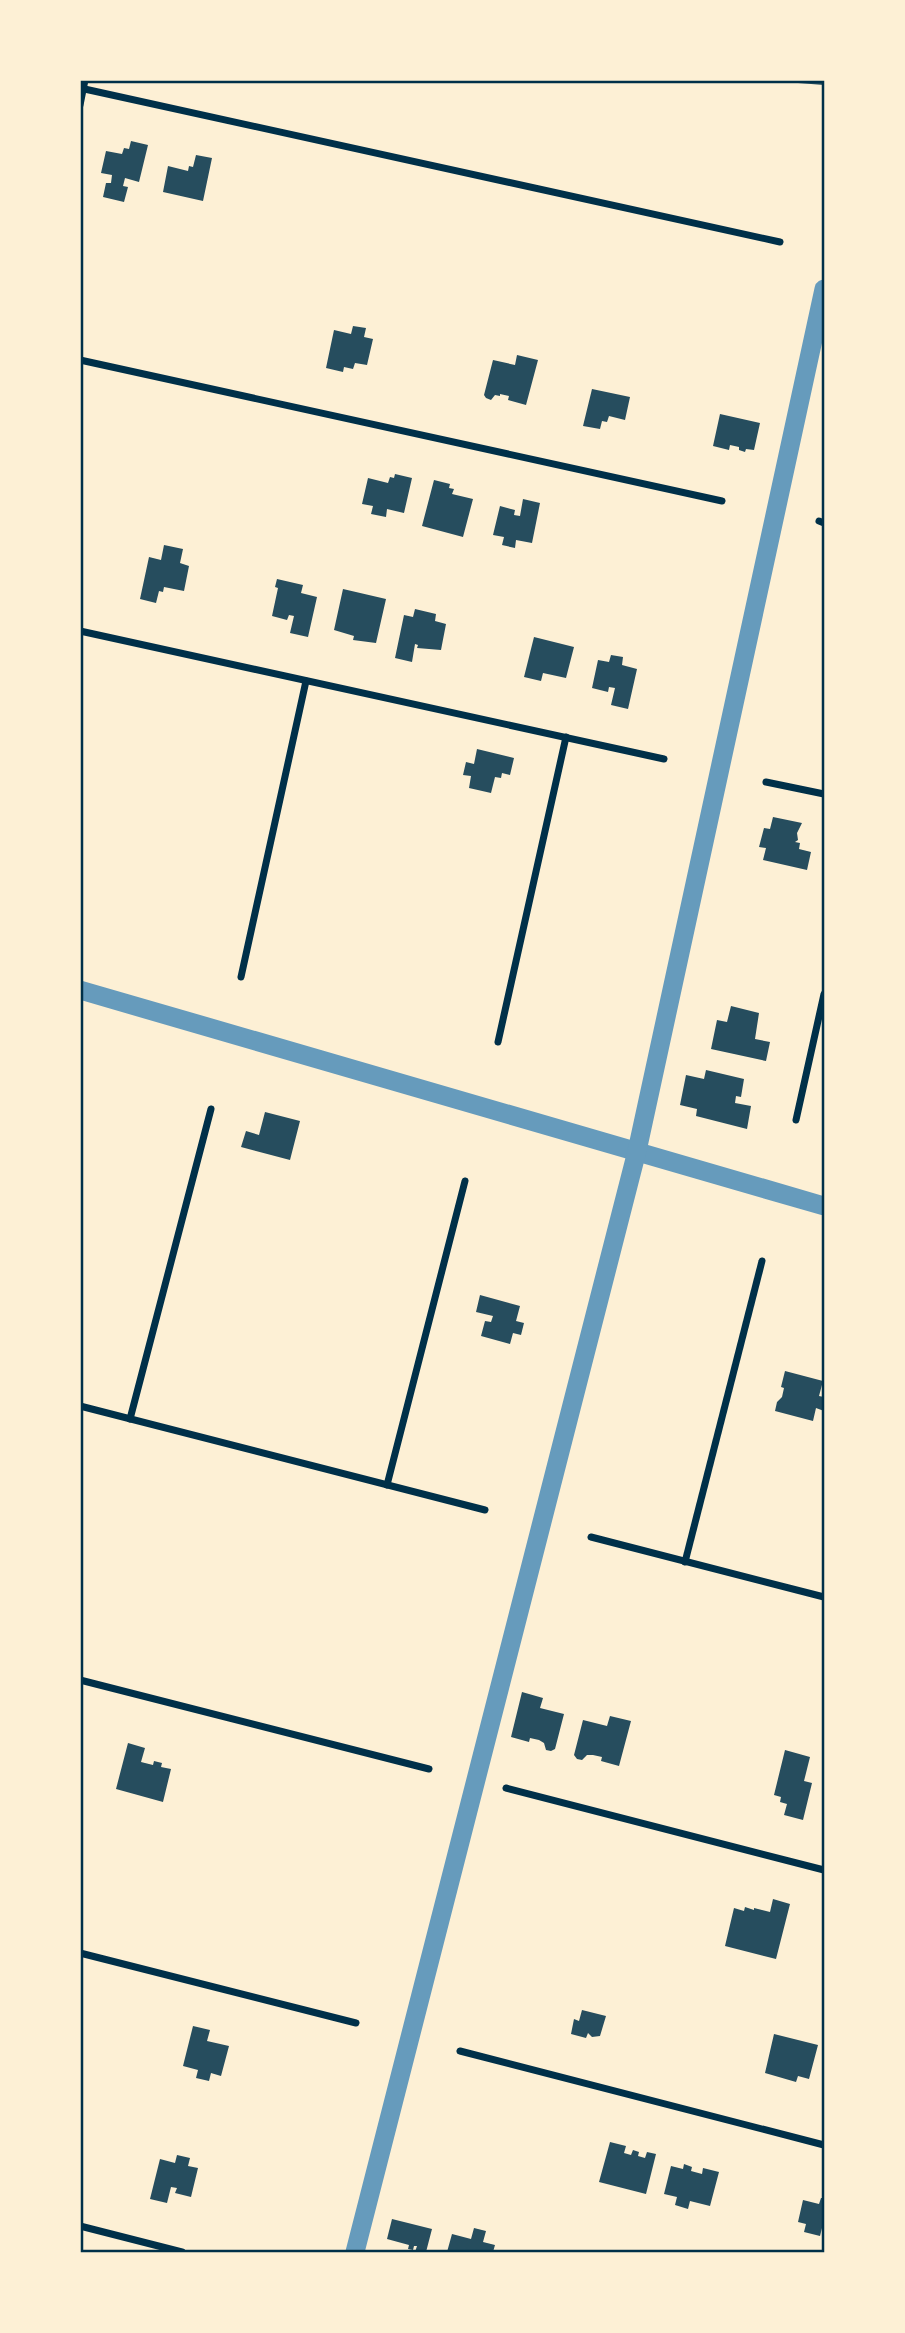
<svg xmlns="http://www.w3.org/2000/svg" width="905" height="2333" font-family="Georgia,serif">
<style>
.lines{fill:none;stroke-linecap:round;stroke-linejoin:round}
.canal{stroke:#669bbc;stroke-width:19}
.building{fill:#264d5e}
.minor{stroke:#003049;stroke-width:7}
.neatline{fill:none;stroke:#003049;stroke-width:2.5}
</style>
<rect width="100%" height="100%" fill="#fdf0d5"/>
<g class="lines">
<g class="canal">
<path d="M80,990L824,1206"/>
<path d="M355,2252L637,1151L824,289"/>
</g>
</g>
<g class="building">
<path d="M798,80H824V85L798,83Z"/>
<path d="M131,141L148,145L139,182L125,178L123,186L128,187L124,202L103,197L106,183H111L112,175L101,173L106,151L122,154L124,148L129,149Z"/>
<path d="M196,155L212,158L203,201L163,192L168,166L188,171L189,166L193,167Z"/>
<path d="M353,326L366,328L364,337L373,339L367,365L355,363L353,369L344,367L343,372L326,368L334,330L351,334Z"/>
<path d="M517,355L538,360L526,405L508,400L509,396L500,394V396L495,395L491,400L486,398L484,395L493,360L515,365Z"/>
<path d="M592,389L630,397L625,420L609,416L607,422L602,421L600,429L583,426Z"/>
<path d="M720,414L760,423L754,450L746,449L745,452L739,450V447L730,445L729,450L713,446Z"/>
<path d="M395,474L412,478L404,513L387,509L386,517L371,514L373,506L362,504L368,478L388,483L390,477L394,478Z"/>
<path d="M434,480L450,484L449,488L454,489L452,494L473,499L463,537L422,526Z"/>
<path d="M523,499L540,503L532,543L516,540L515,548L502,545L504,537L493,535L500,506L515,510L514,515L520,516Z"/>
<path d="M164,545L183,549L180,563L189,566L184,591L164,587L163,592L159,591L156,603L140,599L149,557L161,560Z"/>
<path d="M277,579L303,585L301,593L317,597L308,637L290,633L294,616L289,615L287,620L272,616L278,588L275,587Z"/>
<path d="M343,589L386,599L376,643L353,640L354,636L334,630Z"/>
<path d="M415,609L436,614L435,621L446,624L441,650L417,648L418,645L415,644L412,662L395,658L404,615L413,617Z"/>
<path d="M534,637L574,647L566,678L543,673L541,681L524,677Z"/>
<path d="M611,655L623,657L622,665L637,669L628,709L611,705L615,688L609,687L608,692L592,688L598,660L609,662Z"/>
<path d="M477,749L514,758L510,775L502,773L501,778L495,777L491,793L469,788L471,776L463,775L466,762L474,764Z"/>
<path d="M773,817L802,823L797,833L798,840L795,842L800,843L799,849L811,852L807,870L763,860L766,848L759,847L764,828L770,829Z"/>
<path d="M731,1006L759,1013L755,1039L770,1042L766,1061L711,1049L717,1020L727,1022Z"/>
<path d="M706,1070L744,1079L741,1097L736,1096L735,1103L751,1106L747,1129L696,1116L697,1109L680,1105L686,1075L704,1079Z"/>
<path d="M265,1112L300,1121L290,1160L241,1147L246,1131L259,1135Z"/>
<path d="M480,1295L520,1306L516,1321L524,1323L521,1335L513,1333L510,1344L481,1336L485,1321L491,1322L493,1316L476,1312Z"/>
<path d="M785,1371L823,1381L819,1396L824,1397V1411L816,1408L813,1421L775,1411L777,1402L782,1397L784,1388L781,1387Z"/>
<path d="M522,1692L543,1698L540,1708L564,1714L555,1749L551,1751L546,1750L544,1743L539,1740L530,1738L529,1742L511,1737Z"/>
<path d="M610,1716L631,1721L619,1766L601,1761L602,1757L593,1755H587L582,1760L577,1759L574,1755L583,1720L607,1726Z"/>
<path d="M128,1743L145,1748L141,1762L153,1765L154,1761L162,1763L161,1767L171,1769L163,1802L116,1789Z"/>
<path d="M785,1750L810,1757L804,1781L812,1783L803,1820L784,1815L787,1804L780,1802L781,1797L774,1795Z"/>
<path d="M773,1899L790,1904L776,1959L725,1946L734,1908L744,1911L745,1907L754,1910V1908L770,1912Z"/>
<path d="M582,2010L606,2016L600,2036L592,2037L588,2033L586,2038L571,2034L574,2019L579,2021Z"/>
<path d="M193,2026L210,2030L207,2041L229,2046L221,2076L211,2073L209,2081L196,2078L198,2070L183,2066Z"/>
<path d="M774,2034L818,2045L809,2079L798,2076L796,2082L765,2073Z"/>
<path d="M610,2142L626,2146L624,2153L631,2155L633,2150L639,2152L638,2156L645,2158L647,2152L656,2154L646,2194L599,2182Z"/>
<path d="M177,2155L190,2158L188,2166L198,2168L191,2197L175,2193L177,2188L171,2187L167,2203L150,2199L160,2159L175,2163Z"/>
<path d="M684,2164L692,2167L691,2171L702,2174L703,2168L719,2172L710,2206L690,2201L688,2209L675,2205L677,2197L664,2194L671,2166L683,2169Z"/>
<path d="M821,2198H824V2228H822L820,2236L804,2232L806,2224L798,2222L803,2200L819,2204Z"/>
<path d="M392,2219L432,2229L426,2252H415L417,2246H414L413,2250L408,2249L409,2245L387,2239Z"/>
<path d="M474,2228L486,2231L483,2242L495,2245L493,2252H447L452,2234L471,2239Z"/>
</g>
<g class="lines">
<g class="minor">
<path d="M80,88L780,242"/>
<path d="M80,105L85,80"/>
<path d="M80,360L722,501"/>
<path d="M819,521L824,523"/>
<path d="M80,631L664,759"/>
<path d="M766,782L824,794"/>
<path d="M241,977L306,681"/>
<path d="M498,1042L566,737"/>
<path d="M796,1120L824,994"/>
<path d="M80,1406L485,1510"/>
<path d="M130,1419L211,1109"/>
<path d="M387,1485L465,1181"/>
<path d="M591,1537L824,1597"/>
<path d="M685,1562L762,1261"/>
<path d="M80,1680L429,1769"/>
<path d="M506,1788L824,1870"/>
<path d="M80,1953L356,2023"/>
<path d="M460,2051L824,2145"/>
<path d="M80,2226L182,2252"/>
</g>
</g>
<rect width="905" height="2333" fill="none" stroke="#fdf0d5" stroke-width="164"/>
<rect x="82" y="82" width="741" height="2169" class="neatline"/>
</svg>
